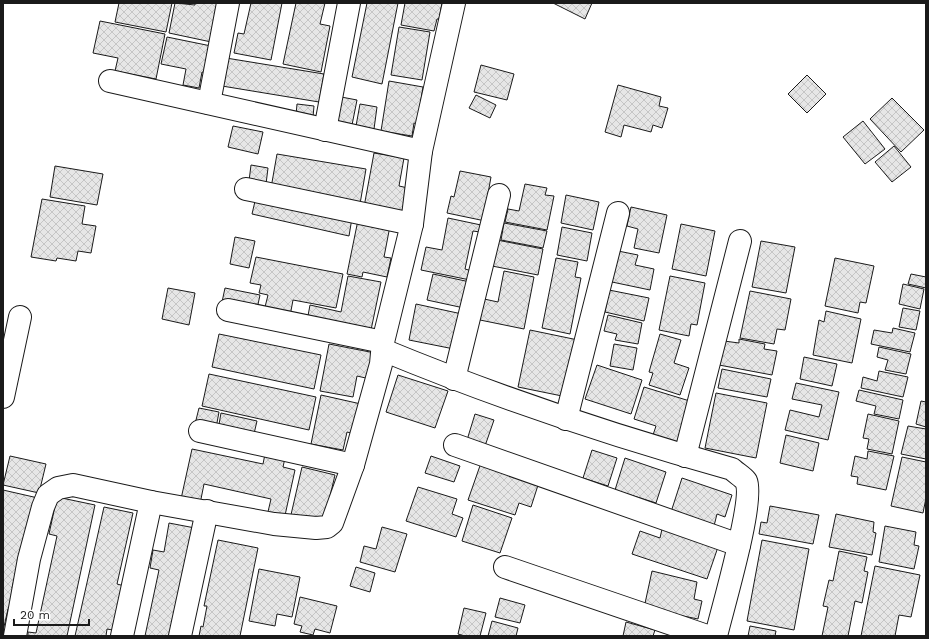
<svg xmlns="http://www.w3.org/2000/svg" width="929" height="639" font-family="'Work Sans',sans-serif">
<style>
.building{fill:url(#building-cross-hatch);stroke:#1a1a1a}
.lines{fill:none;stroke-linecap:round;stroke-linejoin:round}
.minor-casing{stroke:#1a1a1a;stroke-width:24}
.minor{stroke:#fff;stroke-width:22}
</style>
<defs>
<pattern id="building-cross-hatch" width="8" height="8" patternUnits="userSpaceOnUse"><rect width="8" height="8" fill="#e6e6e6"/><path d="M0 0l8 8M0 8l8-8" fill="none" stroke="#c5c5c5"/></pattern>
</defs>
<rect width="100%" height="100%" fill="#fff"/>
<g class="building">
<path d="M119,3H172L166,32L115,22Z"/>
<path d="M175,3L195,5V3H218L216,43L169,33Z"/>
<path d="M251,3H282L271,60L234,53L238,33L244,34Z"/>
<path d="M296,3H325L320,24L330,26L321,72L283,64Z"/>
<path d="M367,3H398L382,84L352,77Z"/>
<path d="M405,3H442L439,19H437L434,31L401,25Z"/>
<path d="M553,3H592L585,19Z"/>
<path d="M100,21L165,34L156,79L115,71L118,58L93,53Z"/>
<path d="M399,27L430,32L422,80L391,75Z"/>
<path d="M167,37L216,47L211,74L202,72L199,88L183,85L186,69L161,64Z"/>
<path d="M226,58L324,74L319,102L222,86Z"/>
<path d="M481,65L514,74L507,100L474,92Z"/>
<path d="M807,75L826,94L807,113L788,94Z"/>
<path d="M389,81L423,87L417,124L414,123L412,136L381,131Z"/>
<path d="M618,85L661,97L659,106L668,108L662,128L653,125L651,132L624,125L621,137L605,132Z"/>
<path d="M476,95L496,105L490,118L469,108Z"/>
<path d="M336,96L357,100L352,125L332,121Z"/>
<path d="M892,98L924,130L901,152L870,119Z"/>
<path d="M297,104L314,106L313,117L296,115Z"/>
<path d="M360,104L377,107L374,129L356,126Z"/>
<path d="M863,121L885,149L865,164L843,137Z"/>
<path d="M233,126L263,132L258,154L228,147Z"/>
<path d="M894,146L911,167L892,182L875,162Z"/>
<path d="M374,153L404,158L399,186L408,188L403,215L364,207Z"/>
<path d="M277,154L366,169L360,204L271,188Z"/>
<path d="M251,165L268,168L266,184L249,181Z"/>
<path d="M55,166L103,174L97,205L50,197Z"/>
<path d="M460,171L491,177L487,199L494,201L490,222L447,213L451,196L454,197Z"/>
<path d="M525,184L547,188L545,195L554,196L547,230L505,222L508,209L519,211Z"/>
<path d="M566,195L599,202L593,230L561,223Z"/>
<path d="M256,197L352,218L349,236L252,214Z"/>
<path d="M42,199L85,206L82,224L96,226L91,253L78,251L76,261L57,258L56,261L31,257Z"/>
<path d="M631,207L667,215L659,253L634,248L638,229L627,226Z"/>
<path d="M448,218L481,225L480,232L473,231L465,269L472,271L470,280L421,270L426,247L442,250Z"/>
<path d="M358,220L390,226L384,257L391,258L387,277L363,272L362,277L347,274Z"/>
<path d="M504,223L547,231L543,248L501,240Z"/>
<path d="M681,224L715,231L706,276L672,269Z"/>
<path d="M562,227L592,233L587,261L557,255Z"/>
<path d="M235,237L255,241L249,268L230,264Z"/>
<path d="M497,240L543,249L538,275L492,266Z"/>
<path d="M761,241L795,247L786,293L752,287Z"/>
<path d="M618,251L638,255L635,265L654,269L650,290L612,282Z"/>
<path d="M256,257L343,274L336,308L293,300L290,316L264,311L268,295L259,293L261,285L250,283Z"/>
<path d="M556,258L578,262L575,277L581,278L570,334L542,328Z"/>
<path d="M835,258L874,266L866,303L860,302L858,313L825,306Z"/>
<path d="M504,271L534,277L524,329L480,320L484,299L498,302Z"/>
<path d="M433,274L470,282L464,308L427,300Z"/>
<path d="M911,274L926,277V288L908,284Z"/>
<path d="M348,276L381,282L371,330L307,321L310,305L341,312Z"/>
<path d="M670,276L705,283L697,325L691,324L689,336L659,330Z"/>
<path d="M903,284L924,289L920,309L899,304Z"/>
<path d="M168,288L195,293L189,325L162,319Z"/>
<path d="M225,288L260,295L257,309L222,302Z"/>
<path d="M609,290L649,298L644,321L605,312Z"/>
<path d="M750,291L791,299L785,330L777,329L774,344L740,338Z"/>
<path d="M416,304L462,314L454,349L409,340Z"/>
<path d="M903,308L920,311L916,330L899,327Z"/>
<path d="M826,311L861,319L852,363L813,355L819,320L824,322Z"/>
<path d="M608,315L642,323L638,344L615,340L617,334L604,331Z"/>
<path d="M893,328L915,333L910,352L871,344L874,330L892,333Z"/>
<path d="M530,330L578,340L567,397L518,387Z"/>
<path d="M219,334L321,355L314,389L212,367Z"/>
<path d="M660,334L681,340L674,363L689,368L680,395L649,385L653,373L649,372Z"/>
<path d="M739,339L765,344L764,349L777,351L772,375L719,365L724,341L739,343Z"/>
<path d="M329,344L375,353L370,379L357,376L353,397L320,391Z"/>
<path d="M614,344L637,348L633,370L610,366Z"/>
<path d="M879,347L911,354L906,374L885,370L888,360L877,357Z"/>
<path d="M804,357L837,364L832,386L800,379Z"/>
<path d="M597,365L642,380L631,414L585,399Z"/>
<path d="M722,369L771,379L767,397L718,388Z"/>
<path d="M879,371L908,377L903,397L861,388L863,377L877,381Z"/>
<path d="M209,374L316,397L309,430L202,406Z"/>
<path d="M398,375L448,391L435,428L386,412Z"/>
<path d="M796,383L839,392L828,440L785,430L790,410L819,417L822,405L792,399Z"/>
<path d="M644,387L693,402L679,446L652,438L656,426L634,419Z"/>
<path d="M859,390L903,400L899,419L874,414L876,406L856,401Z"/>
<path d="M716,393L767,403L756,458L705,448Z"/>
<path d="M321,395L361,404L355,434L347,432L343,450L311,444Z"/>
<path d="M921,401L926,402V427L916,424Z"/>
<path d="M199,408L219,412L216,428L195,424Z"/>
<path d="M221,413L257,421L253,438L218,430Z"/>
<path d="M475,414L494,420L485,446L467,440Z"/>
<path d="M868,414L899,421L892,454L867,449L869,439L863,438Z"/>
<path d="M908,426L926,429V459L901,454Z"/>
<path d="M786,435L819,443L813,471L780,463Z"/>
<path d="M192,449L263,464L265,454L285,458L283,467L295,470L284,520L267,516L271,499L204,484L200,504L181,499Z"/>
<path d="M592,450L617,458L608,486L583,478Z"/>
<path d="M868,451L894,456L886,490L857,484L858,477L851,476L855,456L867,459Z"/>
<path d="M10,456L46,464L39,493L3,485Z"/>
<path d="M431,456L460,466L454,482L425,473Z"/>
<path d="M902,457L926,462V498L923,513L891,506Z"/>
<path d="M625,458L666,472L656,503L615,490Z"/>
<path d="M482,460L540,479L531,507L519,503L515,515L468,500Z"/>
<path d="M302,467L335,475L323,526L290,519Z"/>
<path d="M682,478L732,495L725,517L717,514L714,526L671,512Z"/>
<path d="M418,487L457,499L452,514L463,518L456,537L406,521Z"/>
<path d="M3,490L38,498L20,555L12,588L19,590L15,610L8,609L3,631Z"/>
<path d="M57,497L95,505L67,636H28V632L36,633L57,536L49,534Z"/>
<path d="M473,505L512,518L500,553L462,541Z"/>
<path d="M770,506L819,515L813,544L759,534L761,522L767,523Z"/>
<path d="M104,507L133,513L117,584L128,587L118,631L107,629L106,636H75Z"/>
<path d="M836,514L874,522L873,532L876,533L872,555L829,547Z"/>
<path d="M169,523L195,528L173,636H145L159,570L150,568L153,550L164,552Z"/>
<path d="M885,526L916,532L914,545L919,546L914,569L879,562Z"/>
<path d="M382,527L407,534L395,572L360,562L364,546L376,549Z"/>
<path d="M662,529L718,547L707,579L632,554L640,531L660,538Z"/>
<path d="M218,540L258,548L240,636H199L201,626L203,627L207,606H204Z"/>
<path d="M762,540L809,549L794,630L747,621Z"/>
<path d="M839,551L867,557L864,571L868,572L862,603L855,601L848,636H822L828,607L823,606L829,580L833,581Z"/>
<path d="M875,566L920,575L911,617L899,615L895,636H861Z"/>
<path d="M356,567L375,573L370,592L350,586Z"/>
<path d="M259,569L300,577L292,617L277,614L275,626L249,621Z"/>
<path d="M652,571L697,582L694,599L702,601L698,619L644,608Z"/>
<path d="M300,597L337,606L330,633L315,629L313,635L300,632L302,626L294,624Z"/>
<path d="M500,598L525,605L520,623L495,617Z"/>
<path d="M464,608L486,613L480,636H465L458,634Z"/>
<path d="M492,621L518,628L516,636H488Z"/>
<path d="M626,622L655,630L653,636H623Z"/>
<path d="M750,626L776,631L775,636H748Z"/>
</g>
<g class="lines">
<defs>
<g id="minor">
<path d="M110,81L421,151"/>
<path d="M209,103L228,3"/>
<path d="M325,130L349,3"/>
<path d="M246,189L412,224"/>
<path d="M228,310L383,342"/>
<path d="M383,350C497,397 613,436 732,469C736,473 743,477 746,481C755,500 722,610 716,636"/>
<path d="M454,379L499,195"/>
<path d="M3,397L20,317"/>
<path d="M566,419L618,213"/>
<path d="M200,431L353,465"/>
<path d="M455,445L739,545"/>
<path d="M685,456L740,241"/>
<path d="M505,567L707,636"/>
<path d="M15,636L29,559L43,507L48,495L58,488L73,485L151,502L274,524L316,528L327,527L332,523L353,465L381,364L383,342L412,224L421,151L454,3"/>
<path d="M122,636L151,502"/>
<path d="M180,636L207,511"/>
</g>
</defs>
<use href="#minor" class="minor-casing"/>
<use href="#minor" class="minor"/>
</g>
<rect width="929" height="639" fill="none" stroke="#1a1a1a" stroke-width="8"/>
<path d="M14 619v6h75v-6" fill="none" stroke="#1a1a1a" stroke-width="2"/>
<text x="20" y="619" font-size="12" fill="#1a1a1a" stroke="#ffffff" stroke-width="3" paint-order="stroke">20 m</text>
</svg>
